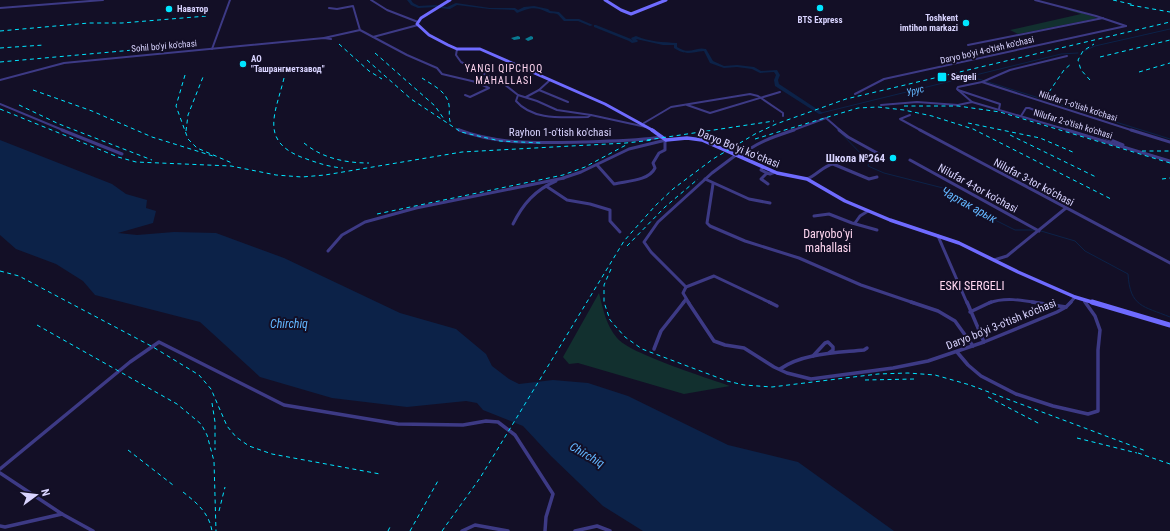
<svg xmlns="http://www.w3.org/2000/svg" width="1170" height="531" font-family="'Roboto Condensed',sans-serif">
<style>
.green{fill:#12302f}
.water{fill:#0c2248}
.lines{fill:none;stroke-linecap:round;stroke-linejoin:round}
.stream{stroke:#0c2248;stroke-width:1}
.river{fill:#0c2248;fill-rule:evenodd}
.taxiway{fill:#0a7a92;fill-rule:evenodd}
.street-far2{stroke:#3d3a85;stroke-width:2}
.street-far1{stroke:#3d3a85;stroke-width:3}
.street{stroke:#3d3a85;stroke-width:3.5}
.secondary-far2{stroke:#6f6bff;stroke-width:3}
.secondary-far1{stroke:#6f6bff;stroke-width:3.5}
.secondary{stroke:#6f6bff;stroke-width:5}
.rail{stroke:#00e5ff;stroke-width:1;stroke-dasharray:4 3.5;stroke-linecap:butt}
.poi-dot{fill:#00e5ff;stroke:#130f26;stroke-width:1.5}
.labels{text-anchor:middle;stroke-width:4;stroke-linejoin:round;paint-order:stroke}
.far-poi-label{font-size:9px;font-weight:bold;fill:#d9d4ff;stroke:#130f26;text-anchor:start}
.far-street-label{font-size:9px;fill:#d9d4ff;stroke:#130f26}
.far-neighbourhood-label{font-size:10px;letter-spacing:1px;fill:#ffd6f0;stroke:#130f26}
.far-water-label{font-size:10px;font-style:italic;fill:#62b6ff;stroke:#130f26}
.street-label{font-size:11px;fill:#d9d4ff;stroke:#130f26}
.poi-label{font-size:11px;font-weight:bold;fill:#d9d4ff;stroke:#130f26;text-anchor:end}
.water-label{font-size:12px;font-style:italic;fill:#62b6ff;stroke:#130f26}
.neighbourhood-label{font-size:12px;fill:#ffd6f0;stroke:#130f26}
</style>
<rect width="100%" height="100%" fill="#130f26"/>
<g class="green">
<path d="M1066,8L1098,18L1018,34L1010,30L1081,14L1064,9Z"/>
<path d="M599,293C603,309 606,325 617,338C630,354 708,378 730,386L684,394L578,363L569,364L563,357Z"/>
</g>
<path class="water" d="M0,140L112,184L126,194L147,200L146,208L156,211L153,223L118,233L137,235L174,232L216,233L284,258L400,313L456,329L486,354L492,366L509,379L519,384L553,380L588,383L628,396L728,445L798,462L894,531H643L603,506L551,456L523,426L483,410L477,403L466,401L407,407L332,398L260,377L200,322L95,295L83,281L56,264L16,249L0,235Z"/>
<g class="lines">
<g class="stream">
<path d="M1084,51L1095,46L1170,29"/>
<path d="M972,77L1170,139"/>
<path d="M821,113L1061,54L1078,53"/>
<path d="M834,126L869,162L868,166L884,173L943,188L969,207L1015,230H1036"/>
<path d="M1041,231L1075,241L1085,251L1128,274C1130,307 1143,306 1170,317"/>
</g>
<g class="river">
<path d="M407,0H411L413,3L419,6L436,5L447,7L456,3L490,8H515L518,10L524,7L534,6L548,9L550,11L559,12L566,19H579L593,25L590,26L578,21H564C562,19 559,15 557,14C554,13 550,14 547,12C534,6 530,8 517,13L514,10L489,9L457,5L450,9H447L436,7L418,8L411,5Z"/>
<path d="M594,25H596L631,39L633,41L631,38L636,36C650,42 663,42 677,43V47C691,56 694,46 706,49L713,61L724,66L737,65L754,67L761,71L777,70L780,75L778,80L779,84L823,113L821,114H819L775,86L774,80L776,75L774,72L760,73L752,69L737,67L724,68L710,63L704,51C691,52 686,56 674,48V45H663L636,39L638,41L637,42L632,43L629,41L594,27Z"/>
</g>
<g class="taxiway">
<path d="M518,36L520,37V39L514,40L511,38Z"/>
<path d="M531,36L533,37V39L528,41L525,39Z"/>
</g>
<g class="street-far2">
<path d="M371,0L387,10L418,22"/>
<path d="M1035,0L1096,16L1126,26"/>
<path d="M0,8L103,0"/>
<path d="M329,8L337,9L353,6L360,30"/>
<path d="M373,37L418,25"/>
<path d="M324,38L360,30L407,55L437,68L442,74L476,82L489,88L470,97L465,95"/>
<path d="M968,45L1103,18"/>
<path d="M212,49L230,0"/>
<path d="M457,49L456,55L461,62L504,84L518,95L516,101C533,121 564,117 588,117L591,115L646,127"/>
<path d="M0,80L64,63L324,38L331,39"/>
<path d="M982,82L1134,131"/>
<path d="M539,90L568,102"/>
<path d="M958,90L1000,104L999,109"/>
<path d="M855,94L884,79L1126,26"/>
<path d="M518,95L537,101L557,110L591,115"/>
<path d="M526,97L539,90L550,80"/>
<path d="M972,102L957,89L958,87L982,82L1010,70L1067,56"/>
<path d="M0,104L65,131"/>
<path d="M687,105L710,113L780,92"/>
<path d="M881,105L917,102L958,105L972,102L1071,131"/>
<path d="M910,115L900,119L922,131"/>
<path d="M1021,116L1026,108H1029L1089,131"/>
<path d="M644,123L671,107L750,94L758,96L783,113V116"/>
<path d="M458,129L462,131"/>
<path d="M791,131L826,118L841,131"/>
</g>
<g class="street-far1">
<path d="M62,130L122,154"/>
<path d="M459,130C499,145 541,143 583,142C609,141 636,141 662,137"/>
<path d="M839,130L848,137L879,154"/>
<path d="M920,130L1170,263"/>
<path d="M1067,130L1170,161"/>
<path d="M1086,130L1123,145"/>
<path d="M1131,130L1170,142"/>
<path d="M740,156C757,142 773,137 794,130"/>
<path d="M910,160L1039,231"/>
<path d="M597,165L614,184C626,181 649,181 655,168L653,163L659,153L665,150V141"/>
<path d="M763,167L761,170L767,173"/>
<path d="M563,178L581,172L629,149L666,140"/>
<path d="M705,179L749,199L770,203"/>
<path d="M807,179C817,175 823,166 833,164L869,179L877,177"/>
<path d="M713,184L707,223L710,226L745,241L799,258L861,285L914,303"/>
<path d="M768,184L761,179L767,173L770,174L775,172"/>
<path d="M546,186L567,200L590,204L610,210V221L620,232"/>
<path d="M814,216L829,214L852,223L877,230"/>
<path d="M855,223L860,216L868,211"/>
<path d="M513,224C523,204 535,190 556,181"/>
<path d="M938,236L967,303"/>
<path d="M328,251L342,235L365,222L416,208L564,178"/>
<path d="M994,260L1007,256L1066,208"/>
<path d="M686,287L714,276L771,303"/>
<path d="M1084,300L1086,303"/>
<path d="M683,303L686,299"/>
<path d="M689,303L683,293L686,287L651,252L644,242L658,222L712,173L736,155"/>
<path d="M989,303C1004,297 1022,300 1038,303"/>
<path d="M1070,303L1075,297"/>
</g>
<g class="street">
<path d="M688,302L714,341L725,345L744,348L774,367L787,373L811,379L893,368L928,361L984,342L1057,312L1066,307L1071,302"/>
<path d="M769,302L777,306"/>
<path d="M911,302L938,311L955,321L973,346"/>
<path d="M967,302L984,342"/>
<path d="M1032,302L1066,307"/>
<path d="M970,312L991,302"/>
<path d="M654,349L661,331L684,302"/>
<path d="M957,352L968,365L981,376L1016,394L1053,406L1088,414L1098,411V350L1100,330L1095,316L1085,302"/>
<path d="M813,356L825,343L828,342L833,347V350L829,353"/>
<path d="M780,369C803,353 836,353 864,350L867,348"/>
<path d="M0,469L130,362L159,342L284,405L398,424L463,425L486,421L498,422L515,435L553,494L546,517L545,531"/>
<path d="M0,473L62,514L93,531"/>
<path d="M0,526L5,527L62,514"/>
<path d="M462,531L475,525L508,531"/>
<path d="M575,531L597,526L610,531"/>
</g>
<g class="secondary-far2">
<path d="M450,0L421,18L417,24L429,35L448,45L457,49H480L605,104L654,131"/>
<path d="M605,0L621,10L631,14L666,0"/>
</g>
<path class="secondary-far1" d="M652,130L666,140L687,138L702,140L777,173L807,179L845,201L890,220L959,243L1018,272L1075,297L1095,303"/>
<path class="secondary" d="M1092,302L1170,325"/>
<g class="rail">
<path d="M1113,0L1135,5"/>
<path d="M1130,5L1170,12"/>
<path d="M0,31L89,23H122L207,16"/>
<path d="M339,44L369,71L382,79"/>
<path d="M0,48L44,45"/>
<path d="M375,53L435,106L444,119"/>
<path d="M1100,57L1170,40"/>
<path d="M367,60L411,99L461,132L500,141L541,143"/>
<path d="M0,62L189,45"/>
<path d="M1139,72L1170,63"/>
<path d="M185,75L176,106L188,139L197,148L232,163"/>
<path d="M284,78C276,112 259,140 301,157C315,162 328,167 343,168"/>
<path d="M422,78C432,85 447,91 449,105C450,112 448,117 451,124"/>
<path d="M1090,80L1081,70L1078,60L1083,51L1094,44"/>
<path d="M33,90L92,111L152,137L213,156"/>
<path d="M1049,92L1064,70L1072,63"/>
<path d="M19,105L59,124L152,160"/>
<path d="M904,106H958L1000,112L1170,163"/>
<path d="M0,109L118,157L136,162L231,166L276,175L302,177L325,175L462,152L626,143L653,140"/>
<path d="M968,123L1040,138L1075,153"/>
<path d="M186,131L188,115L203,77"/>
<path d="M1010,135L1096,177"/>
<path d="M755,139L858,108L878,107L904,110L932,116L973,129L1111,199"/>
<path d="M647,140L774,121"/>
<path d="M304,143C322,158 345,163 369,163"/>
<path d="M1142,151H1170"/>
<path d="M1162,179L1170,178"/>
<path d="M377,214L563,175L585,167L626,145"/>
<path d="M627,246L665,207L698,179"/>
<path d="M611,269L604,285V302L610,320L625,337L642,349L727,381L744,385L772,387L878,374L908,373L935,375L970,385L1146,451"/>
<path d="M0,271L19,276L153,347L199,375L211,389L227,426L236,437L249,446L272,454L380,474"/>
<path d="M37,325L177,404L201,424L207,435L214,461L216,531"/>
<path d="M865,380L915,379"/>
<path d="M988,397L1040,424"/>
<path d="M212,403L215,422V450"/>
<path d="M1077,438L1137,453"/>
<path d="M128,450L173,485"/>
<path d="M1138,453L1170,464"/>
<path d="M183,492C197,503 209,513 212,531"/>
<path d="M219,511L225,487"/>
<path d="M388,531L390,527"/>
<path d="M410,531L439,479"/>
<path d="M442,531L480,478L624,241L655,206L673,189L713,159L755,134L776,124L846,99L1170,22"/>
</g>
</g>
<g class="poi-dot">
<circle cx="820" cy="8" r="4"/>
<circle cx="169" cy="9" r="4"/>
<circle cx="966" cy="23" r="4"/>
<circle cx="243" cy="64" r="4"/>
<rect x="937" y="72" width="10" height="10" rx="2"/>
<circle cx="893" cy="158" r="4"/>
</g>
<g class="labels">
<g class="far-poi-label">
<text x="177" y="12">Наватор</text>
<text x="958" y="21" text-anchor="end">Toshkent<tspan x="958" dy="10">imtihon markazi</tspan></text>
<text x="820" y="23" text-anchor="middle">BTS Express</text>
<text x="251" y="62">АО<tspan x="251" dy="10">"Ташрангметзавод"</tspan></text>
<text x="951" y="80">Sergeli</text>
</g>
<g class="far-street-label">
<text transform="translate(164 46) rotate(-5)" y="3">Sohil bo'yi ko'chasi</text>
<text transform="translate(987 50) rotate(-13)" y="3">Daryo bo'yi 4-o'tish ko'chasi</text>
<text transform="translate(1078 106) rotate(18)" y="3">Nilufar 1-o'tish ko'chasi</text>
<text transform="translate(1073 124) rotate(17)" y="3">Nilufar 2-o'tish ko'chasi</text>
</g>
<g class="far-neighbourhood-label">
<text x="504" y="72">YANGI QIPCHOQ<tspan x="504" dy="12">MAHALLASI</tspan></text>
</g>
<g class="far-water-label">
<text transform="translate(915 90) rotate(-14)" y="4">Урус</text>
</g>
<g class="street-label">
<text x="560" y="136">Rayhon 1-o'tish ko'chasi</text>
<text transform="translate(739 148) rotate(22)" y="4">Daryo Boʻyi koʻchasi</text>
<text transform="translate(1034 182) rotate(28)" y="4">Nilufar 3-tor ko'chasi</text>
<text transform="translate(978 188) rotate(29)" y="4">Nilufar 4-tor ko'chasi</text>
<text transform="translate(1001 324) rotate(-22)" y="4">Daryo bo'yi 3-o'tish ko'chasi</text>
</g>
<g class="poi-label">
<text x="885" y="162">Школа №264</text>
</g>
<g class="water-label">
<text transform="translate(969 205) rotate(29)" y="4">Чартак арык</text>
<text x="289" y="328">Chirchiq</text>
<text transform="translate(587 455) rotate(30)" y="4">Chirchiq</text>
</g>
<g class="neighbourhood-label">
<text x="828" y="238">Daryoboʻyi<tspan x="828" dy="14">mahallasi</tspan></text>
<text x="972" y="290">ESKI SERGELI</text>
</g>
</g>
<g transform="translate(36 495) rotate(75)" stroke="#130f26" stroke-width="3" paint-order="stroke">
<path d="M0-3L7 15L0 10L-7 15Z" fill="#d9d4ff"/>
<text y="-6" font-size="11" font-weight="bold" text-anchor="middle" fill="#d9d4ff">N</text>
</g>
</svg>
